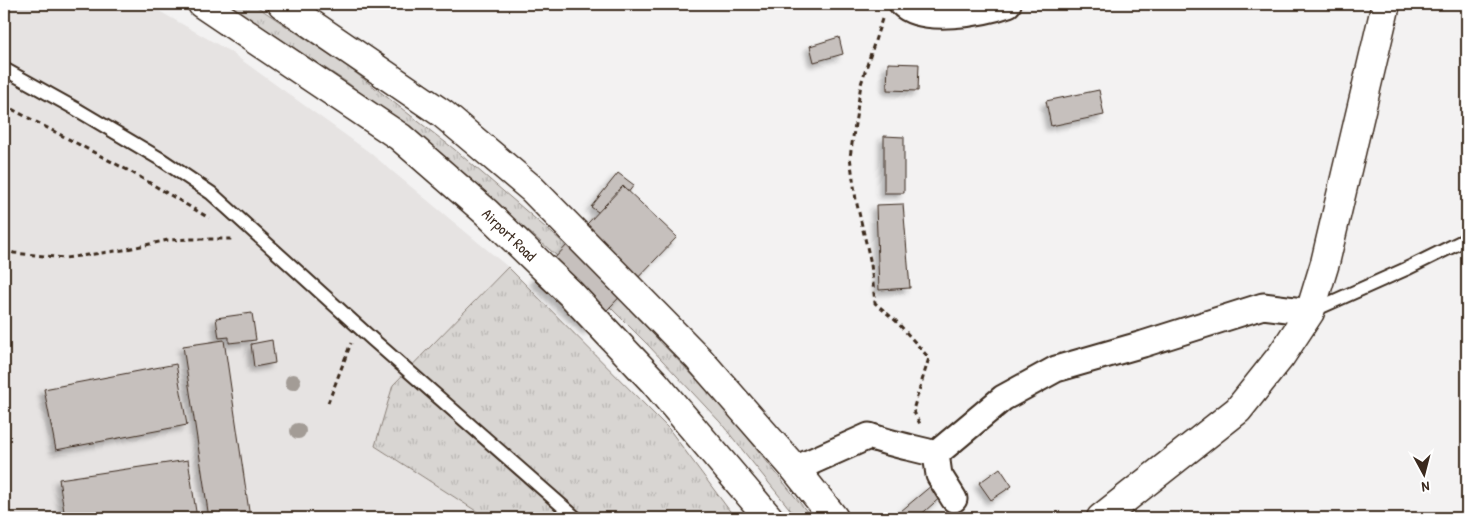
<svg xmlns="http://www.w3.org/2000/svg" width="1471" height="522" font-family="'Patrick Hand',sans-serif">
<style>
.built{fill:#e6e3e2}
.grass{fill:url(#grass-tufts);stroke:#8a8078}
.building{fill:#c6c0bd;stroke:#3b2a1e;filter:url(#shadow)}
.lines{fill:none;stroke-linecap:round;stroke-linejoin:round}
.lane-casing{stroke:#3b2a1e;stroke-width:16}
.street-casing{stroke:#3b2a1e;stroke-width:29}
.secondary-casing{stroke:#3b2a1e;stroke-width:31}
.highway-casing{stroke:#3b2a1e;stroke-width:31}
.path{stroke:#3b2a1e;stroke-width:3;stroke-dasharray:5 4;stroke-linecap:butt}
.lane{stroke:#fff;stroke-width:12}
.street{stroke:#fff;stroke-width:25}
.secondary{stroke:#fff;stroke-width:28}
.highway{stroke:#fff;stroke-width:28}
.tree{fill:#a39c96}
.labels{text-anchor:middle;stroke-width:4;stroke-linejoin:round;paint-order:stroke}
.street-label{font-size:15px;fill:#3b2a1e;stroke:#fff}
</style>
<defs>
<pattern id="grass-tufts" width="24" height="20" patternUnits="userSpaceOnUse" patternTransform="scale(1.25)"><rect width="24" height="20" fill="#d8d5d2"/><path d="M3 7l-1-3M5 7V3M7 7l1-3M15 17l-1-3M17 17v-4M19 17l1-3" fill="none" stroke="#bab7b4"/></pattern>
<filter id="shadow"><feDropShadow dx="-4.5" dy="4.5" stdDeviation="2.5" flood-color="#0004"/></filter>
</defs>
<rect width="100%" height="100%" fill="#f3f2f2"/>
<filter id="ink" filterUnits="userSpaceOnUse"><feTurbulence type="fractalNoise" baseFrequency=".02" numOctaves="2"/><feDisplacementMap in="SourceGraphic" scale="10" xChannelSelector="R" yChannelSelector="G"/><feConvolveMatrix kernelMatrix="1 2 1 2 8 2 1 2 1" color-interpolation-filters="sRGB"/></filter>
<g filter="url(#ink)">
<path class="built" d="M4,4H147L229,51L369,152L508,267L393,385L376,446L487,518H4Z"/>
<g class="grass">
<path d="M227,4H253L348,67L454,149L574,252L724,408L812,518H797L720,422L648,345L571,268L449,163L348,83Z"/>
<path d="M508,267L669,429L735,518H487L375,446L393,385Z"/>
</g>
<g class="building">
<path d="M839,37L843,54L814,62L810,46Z"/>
<path d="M888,63L919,64L918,91L887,90Z"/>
<path d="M1099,90L1104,115L1051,126L1046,101Z"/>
<path d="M884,136L904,137V193H884Z"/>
<path d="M618,173L634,185L608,219L591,207Z"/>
<path d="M623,186L677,237L588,330L534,280Z"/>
<path d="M903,204L910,288L879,290L876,205Z"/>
<path d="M252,313L256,340L229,343V337L219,338L216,318Z"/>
<path d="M224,340L250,518H209L183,346Z"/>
<path d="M272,340L275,363L254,367L251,344Z"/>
<path d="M176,364L187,425L56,450L44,389Z"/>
<path d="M188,460L197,518H65L59,479Z"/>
<path d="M1000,468L1012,486L991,500L979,483Z"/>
<path d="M932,485L942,496L917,518H907L901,511Z"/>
</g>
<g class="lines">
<defs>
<g id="lane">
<path d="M4,69L76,109L162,160L211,193L372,339L576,518"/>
<path d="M1312,311L1406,269L1467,239"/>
</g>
<g id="street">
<path d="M902,4C922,24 983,13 1008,4"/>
<path d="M936,454L1003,398L1056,369L1143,344L1263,306L1310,312"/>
<path d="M795,469L869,436C891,444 914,448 936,454L939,475L954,499"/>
</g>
<path id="secondary" d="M1101,518L1238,410L1281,356L1310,312L1325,263L1386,4"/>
<g id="highway">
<path d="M202,4L400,137L486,212L571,294L654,382L769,518"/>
<path d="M282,4L443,114L532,189L698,358L795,469L834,518"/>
</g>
</defs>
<use href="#lane" class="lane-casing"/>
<use href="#street" class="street-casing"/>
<use href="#secondary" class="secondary-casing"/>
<use href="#highway" class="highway-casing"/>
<g class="path">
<path d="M882,19L861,84L850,157L856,200L871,264L875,303L896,321L929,358L913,410L920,424"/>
<path d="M4,105L133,173L209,218"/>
<path d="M4,249L14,253L65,258L123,250L168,240L193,239H234"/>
<path d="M328,403L351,343"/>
</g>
<use href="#lane" class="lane"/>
<use href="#street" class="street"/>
<use href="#secondary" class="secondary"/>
<use href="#highway" class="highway"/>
</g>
<g class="tree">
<circle cx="293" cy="382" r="8"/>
<circle cx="298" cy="431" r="8"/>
</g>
</g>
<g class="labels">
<g class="street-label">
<text transform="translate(509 235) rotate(44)" y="5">Airport Road</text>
</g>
</g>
<rect width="1471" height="522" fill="none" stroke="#fff" stroke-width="20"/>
<rect x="10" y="10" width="1451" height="502" fill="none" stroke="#3b2a1e" stroke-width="2" filter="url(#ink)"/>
<g transform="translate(1424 474) rotate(173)" stroke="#ffffff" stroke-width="4" paint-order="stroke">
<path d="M0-4L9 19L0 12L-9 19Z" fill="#3b2a1e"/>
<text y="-8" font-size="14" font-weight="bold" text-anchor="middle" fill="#3b2a1e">N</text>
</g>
</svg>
